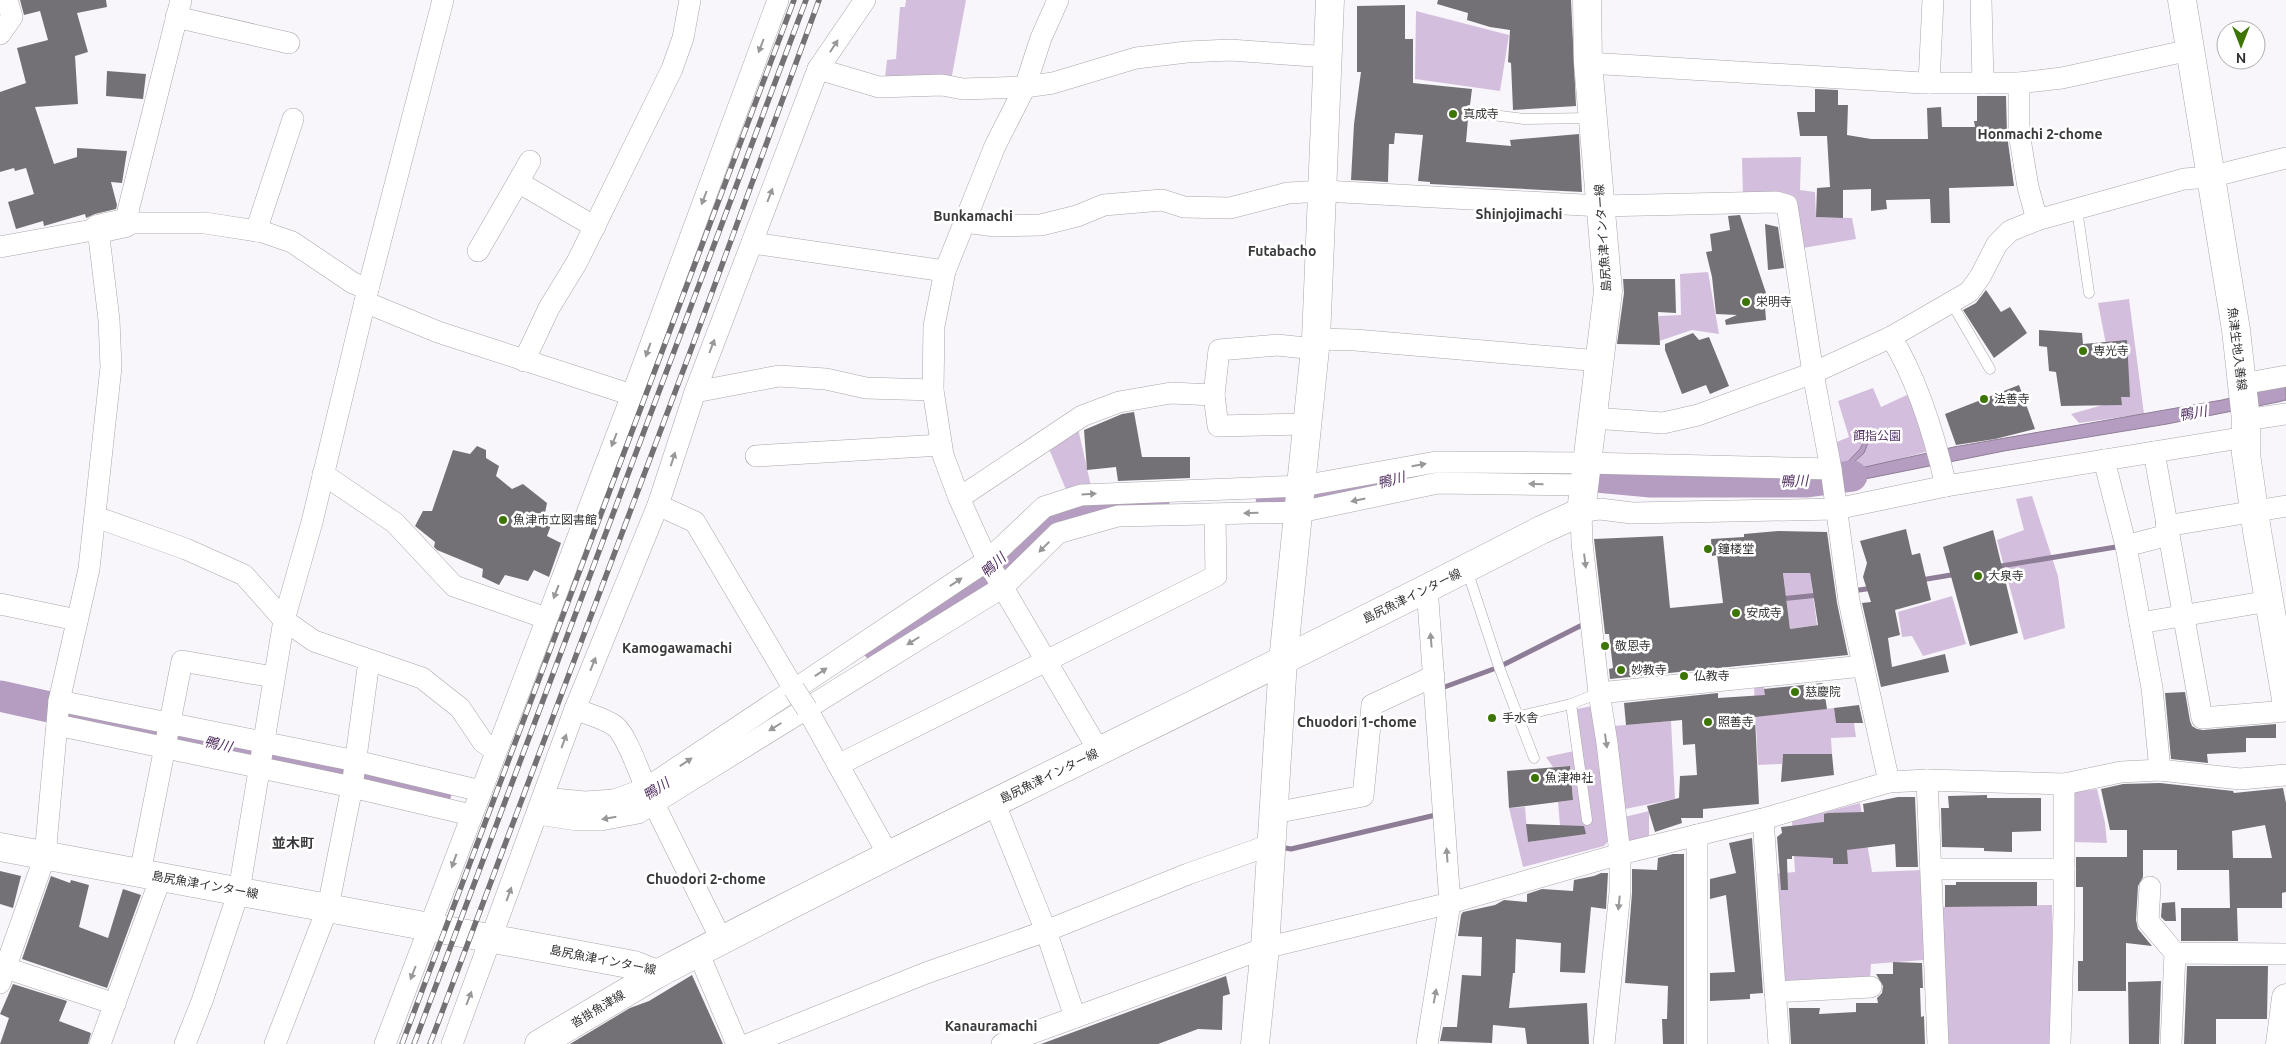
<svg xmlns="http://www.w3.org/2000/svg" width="2286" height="1044" font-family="Ubuntu,'Noto Sans JP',sans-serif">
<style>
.green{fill:#d3bfdd}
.water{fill:#b59dc1;stroke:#8e7d96}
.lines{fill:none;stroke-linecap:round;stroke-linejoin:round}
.stream{stroke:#8e7d96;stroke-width:5}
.river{stroke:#b59dc1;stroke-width:31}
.building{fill:#747176;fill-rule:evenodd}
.lane-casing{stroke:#a9a6aa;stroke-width:11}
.street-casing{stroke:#a9a6aa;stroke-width:22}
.secondary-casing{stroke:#a9a6aa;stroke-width:29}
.primary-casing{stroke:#a9a6aa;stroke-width:29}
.lane{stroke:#fff;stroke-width:10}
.street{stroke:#fff;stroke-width:21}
.secondary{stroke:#fff;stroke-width:28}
.primary{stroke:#fff;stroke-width:28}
.rail-casing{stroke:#737173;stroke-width:5.5}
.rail{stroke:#fff;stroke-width:4;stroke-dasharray:11;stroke-linecap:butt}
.street-bridge-casing{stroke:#a9a6aa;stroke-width:22;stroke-linecap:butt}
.street-bridge{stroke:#fff;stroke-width:21}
.oneway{fill:#999899}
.poi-dot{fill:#3d7504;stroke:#fff;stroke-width:2}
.labels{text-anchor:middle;stroke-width:5;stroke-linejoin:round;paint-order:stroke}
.poi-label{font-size:12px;fill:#333233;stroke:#fff;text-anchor:start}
.street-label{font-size:12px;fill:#333233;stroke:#fff}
.park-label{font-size:12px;fill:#563565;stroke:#fff}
.neighbourhood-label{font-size:14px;font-weight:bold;fill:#3b393c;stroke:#fff}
.water-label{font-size:14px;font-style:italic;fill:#513060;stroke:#fff}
</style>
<rect width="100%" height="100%" fill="#f9f6fb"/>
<g class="green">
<path d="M906,0H966L950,86L884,87L887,60L896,59L900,7H905Z"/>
<path d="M1416,11L1509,35L1500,91L1415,79Z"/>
<path d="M1801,157L1800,190L1815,192L1816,217L1852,218L1856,239L1803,248L1793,198L1743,197L1742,158Z"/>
<path d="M1708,272L1719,334L1692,330L1659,341V316L1681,315L1680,274Z"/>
<path d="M2129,299L2144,414L2079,423L2071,414L2117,401L2098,303Z"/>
<path d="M1873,388L1881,407L1909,394L1929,451L1843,474L1834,443L1849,437L1838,401Z"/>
<path d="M1077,424L1091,486L1067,492L1047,444Z"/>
<path d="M2032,496L2058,576L2065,628L2024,640L1997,540L2024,530L2016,499Z"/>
<path d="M1783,572L1810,573L1817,625L1790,629Z"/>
<path d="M1952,596L1966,644L1923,656L1912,636L1902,637L1898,612Z"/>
<path d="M1764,685L1768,715L1834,708L1836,722L1854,723L1856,737L1831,738L1832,754H1783L1782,764L1758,765L1754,686Z"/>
<path d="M1592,706L1608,841L1604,846L1523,867L1509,808L1525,807L1528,842L1561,837L1558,802L1573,800L1570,766L1553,767L1546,757L1574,751L1567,711Z"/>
<path d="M1671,721L1675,799L1615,811L1613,726Z"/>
<path d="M2097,789L2105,823L2107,843L2073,842V792Z"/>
<path d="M1860,803L1872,872L1922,870L1924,960L1871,964L1870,980L1780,986L1773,874L1795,872L1792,821Z"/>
<path d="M1649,811V839L1619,847L1616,819Z"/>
<path d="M2052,905L2053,1044H1944L1941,907Z"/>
</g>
<path class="water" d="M2286,385V400L2278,402L2167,424L2004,451L1845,483L1801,484L1836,474L1860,449L1867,435L1877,432L1878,437L1869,440L1864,453L1843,472L1954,447L2222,400Z"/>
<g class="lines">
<g class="stream">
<path d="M1995,567L2122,546"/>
<path d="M1921,580L1957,574"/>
<path d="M1852,591L1873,588"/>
<path d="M1780,599L1819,595"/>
<path d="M1439,689L1499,667L1586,623"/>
<path d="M1280,847L1291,849L1440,814"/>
</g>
<g class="river">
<path d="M1520,470L1651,482H1805L1852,476"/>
<path d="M1271,497L1334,495L1426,472"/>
<path d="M877,646L975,582L1041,521L1072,509L1154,502"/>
<path d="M0,696L436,793"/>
</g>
</g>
<g class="building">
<path d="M20,0H106L107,7L77,13L88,52L75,56L78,104L35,107L54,164L77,157V148L127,151L122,183L111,182L117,205L116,209L95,214L86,218L85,214L44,226L43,221L16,229L8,202L34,194L26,168L15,171L14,168L0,172V92L26,83L17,48L48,40L40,11L24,15Z"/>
<path d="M1438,0H1571L1576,106L1513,110L1511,63L1508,62L1510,30L1490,27L1467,20L1468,13L1437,4Z"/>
<path d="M1405,5V39H1413V83L1472,89L1470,105L1464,107L1462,112L1464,117L1468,119L1466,142L1511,146L1510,140L1579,134L1582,192L1430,184V182L1418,181L1423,135L1395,133L1394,144H1389L1388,182L1351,180L1354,124L1361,72H1357V6Z"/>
<path d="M107,71L146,74L143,99L106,96Z"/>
<path d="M1815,89L1838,90V105H1848L1847,135L1871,139H1928L1927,108L1941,107L1942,127H1975L1974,121H1977V96H2006L2007,135L2014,186L1949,188L1950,223H1931L1930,199L1886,200L1887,209L1871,211V189L1843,190V218L1816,217L1817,188L1830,187L1827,136H1800L1797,112H1815Z"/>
<path d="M1740,215L1770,305L1765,307L1766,320L1726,325L1725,320L1737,315L1716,314L1712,277L1706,252L1712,251L1710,234L1730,230L1728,216Z"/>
<path d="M1765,224L1778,227L1784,268L1768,270Z"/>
<path d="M1623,279H1675L1676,313L1658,312L1660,345L1617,344L1624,293Z"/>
<path d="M1986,290L2001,312L2010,307L2027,333L1994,358L1963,310L1976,303Z"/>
<path d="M2039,330L2082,333L2083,344L2127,340L2130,397H2121L2122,405L2061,406L2056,372L2049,371L2047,347L2039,346Z"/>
<path d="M1693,333L1699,340L1709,337L1729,386L1710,394L1706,385L1682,394L1665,350V344Z"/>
<path d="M2019,385L2035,429L1995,439L1956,445L1945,414Z"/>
<path d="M1134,412L1142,457H1190V478L1118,481L1116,467L1087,470L1084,430L1122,414Z"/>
<path d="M477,446L486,450V458L499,466L496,476L512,489L523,484L547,503L545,513L554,517L547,536L561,543L549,577L534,570L528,581L505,575L499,585L482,577L483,569L437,550L434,547L435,542L415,526L423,511H432L453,450L470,454Z"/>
<path d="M1906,529L1912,555L1920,553L1931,600L1895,610L1900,635L1888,638L1892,667L1945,654L1949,672L1881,687L1862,603L1871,602L1863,577L1867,563L1860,541Z"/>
<path d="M1993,530L2018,633L1970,646L1943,547Z"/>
<path d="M1778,531L1827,532L1837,603L1848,655L1610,679L1609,669L1613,668L1609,634H1605L1594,539L1663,536L1670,608L1723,603L1717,555L1712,556L1711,539L1744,537V534ZM1783,573H1810L1818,625L1790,629Z"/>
<path d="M1823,683L1827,709L1755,717L1759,804L1703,809V818H1681L1682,823L1655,832L1647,806L1679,798L1680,776L1697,775L1695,744L1683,745L1682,720L1626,725L1624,703L1718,693V698L1765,695L1764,689Z"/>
<path d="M2185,692L2190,721L2192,726L2197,729L2203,730L2276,724V738H2246V752L2207,754L2208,763L2171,759L2165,693Z"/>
<path d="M1859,705L1863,723H1836L1834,708Z"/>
<path d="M1783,754H1832L1834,775L1781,782Z"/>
<path d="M1570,766L1573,800L1509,808L1507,771Z"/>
<path d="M2160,783L2233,791L2234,793L2283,788L2286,803V892L2282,893V908H2230L2229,870H2177V850H2143V877L2138,886L2136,920L2138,929L2152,946L2126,943V991H2078V961H2083V887H2076V857H2127V830H2110L2101,789L2123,784ZM2265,825L2272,858H2233L2232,831Z"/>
<path d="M1987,795V798H2041V831L2012,832V852L1984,851V848L1942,847L1941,808H1949L1948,796Z"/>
<path d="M1898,797H1915L1918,867H1896L1895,844L1847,850L1848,864H1833V858L1792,856V859H1787L1788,890H1781L1777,837L1782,833L1781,827L1824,822V814L1828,813L1864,812L1863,804Z"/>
<path d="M1526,824L1584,826L1586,834L1528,842Z"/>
<path d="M1752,838L1763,993L1750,994V999L1710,1001V973L1735,972L1726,895L1710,899V879L1736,873L1729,843Z"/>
<path d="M1673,854H1684V1044H1663L1662,1019H1667L1668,986L1625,983L1632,893V869L1657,870L1658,858Z"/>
<path d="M0,871L21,876L13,908L0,904Z"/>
<path d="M1601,873H1608L1606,909L1591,907L1585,973L1560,972L1561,943L1516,939L1515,973H1513L1509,1008L1587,1003L1589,1044H1527L1525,1028L1493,1025L1492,1043L1440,1041L1443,1027H1457L1462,975L1481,976L1482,937L1458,936L1461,915L1463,912L1495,905L1504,900L1527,902V894L1542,889L1573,891L1574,880L1594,876Z"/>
<path d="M51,876L70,883L71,880L89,885L79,927L108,938L123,889L141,895L107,988L22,959Z"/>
<path d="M1956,882H2037V906L1945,907V885H1956Z"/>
<path d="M2175,902L2176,921H2165L2161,917L2162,903Z"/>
<path d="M2181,908H2237L2238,941H2181Z"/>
<path d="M1893,962L1922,963L1923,988H1920L1921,1017L1924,1016L1925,1044H1791L1789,1008H1820L1819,1014L1856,1012V1003H1878L1877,998L1882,993L1883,986L1876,974H1893Z"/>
<path d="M2187,966H2268L2267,1019H2216V1044H2184Z"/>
<path d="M692,975L723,1044H570L630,1008L649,1001Z"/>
<path d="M1226,976L1230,994L1223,996L1222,1030L1198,1029L1158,1044H1041Z"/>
<path d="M2161,981L2159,1044H2129L2128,982Z"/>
<path d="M13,984L67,1001L59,1021L91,1033L88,1044H0L9,1018L0,1014Z"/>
</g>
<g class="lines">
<defs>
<g id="lane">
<path d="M1469,112L1524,119L1592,118"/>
<path d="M2077,209L2089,293"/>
<path d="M1951,302L1990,369"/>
<path d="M1467,570L1499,667L1534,758"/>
<path d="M1571,704L1587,820"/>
<path d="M1520,716L1571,704L1599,693"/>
</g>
<g id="street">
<path d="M181,0L125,223H205L263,232L292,242L353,283L368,289"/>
<path d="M1058,0L1041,38L1025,87L995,146L945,271L934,326L933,390L943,455L959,498L989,564L1099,751"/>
<path d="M1981,0L1983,83"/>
<path d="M176,17L289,43"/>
<path d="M0,34L12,17L7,0"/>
<path d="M1588,63L1923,83H2019L2062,78L2190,50"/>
<path d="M818,69L879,87L942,85L963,89L1025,87L1053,83L1136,58L1187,52L1230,50L1328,57"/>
<path d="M1929,83L1933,0"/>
<path d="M2019,83V133L2028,187L2037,220"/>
<path d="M530,161L518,182L595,227"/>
<path d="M965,222L995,226L1041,225L1077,216L1104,205L1162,200L1184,207L1230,208L1288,193L1324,191L1601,206L1776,202L1787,205L1813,373L1831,469L1849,601L1889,782"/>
<path d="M256,231L293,119"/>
<path d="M752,243L945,271"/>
<path d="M0,247L98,229L109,320L111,367L89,569L59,701L45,856L0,983"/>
<path d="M478,251L518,182"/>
<path d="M365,302L438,332L632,395"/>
<path d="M1891,337C1917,379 1935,438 1946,486"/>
<path d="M1316,339L1355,340L1600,361"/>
<path d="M524,361L549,308L577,262L672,69L683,38L690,0"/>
<path d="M2242,384L2286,376"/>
<path d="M695,392L779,376L826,379L866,388L933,390"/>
<path d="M1214,395L1218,426L1308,424"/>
<path d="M1593,418L1663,423L1698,415L1813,373L1891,337L1969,292L1980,277L1997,244L2010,231L2037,220L2184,179L2210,177L2286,158"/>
<path d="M2246,420L2286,414"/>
<path d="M2154,452L2202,718L2286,711"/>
<path d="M756,456L941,445"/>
<path d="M2104,460L2126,546L2152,688L2160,770"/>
<path d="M323,474L395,523L454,586L546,618"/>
<path d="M959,498L1082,416L1119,402L1171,393L1214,395L1219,350L1277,345L1315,349"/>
<path d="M658,505L695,522L794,689"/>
<path d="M96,517L186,549L244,575L284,620L314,641L422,678L460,708L483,742L496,751"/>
<path d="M2166,526L2286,506"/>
<path d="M2126,546L2168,535"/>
<path d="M0,604L77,620"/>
<path d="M2140,623L2269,601"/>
<path d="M1599,693L1863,666"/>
<path d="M59,701L356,761L481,791"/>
<path d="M575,709C587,714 604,718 615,726C629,737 642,784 653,802L721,939"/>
<path d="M807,709L889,856"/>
<path d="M57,725L352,787L471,815"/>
<path d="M838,765L1216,576L1215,514"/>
<path d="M1927,780L1938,1044"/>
<path d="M543,798L585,802L614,800L645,789L988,560L1044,507L1081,495L1302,486L1436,462L1587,463L1831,469"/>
<path d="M994,802L1046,931L1075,1017"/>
<path d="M1274,813L1363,796L1372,705L1434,676"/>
<path d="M538,814L577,820H601L638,813L1003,587L1058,533L1118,516L1300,512L1438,483L1585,485"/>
<path d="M1763,819L1779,1044"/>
<path d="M1931,869H2064"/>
<path d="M140,873L182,661L273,677"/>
<path d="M2150,887L2148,921L2175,953"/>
<path d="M698,952L737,1044"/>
<path d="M6,968L115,1004"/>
<path d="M1775,992L1871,987"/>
<path d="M100,1044L161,877"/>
<path d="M185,1044L202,1001L239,891L284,620L312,522L368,289L443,0"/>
<path d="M275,1044L328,907L352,787L369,661"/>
<path d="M385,1044L632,395L778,0"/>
<path d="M452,1044L575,709L658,505L695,392L818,69L865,0"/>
<path d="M749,1044L926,973L1046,931L1188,874L1270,845"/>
<path d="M1002,1044L1265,948L1450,903L1620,854L1763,819L1889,782L1927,780L2064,784L2121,772L2160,770L2240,779L2286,775"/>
<path d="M1427,1044L1450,903L1427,587"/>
<path d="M1604,1044L1620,892V854L1607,743L1599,693L1582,543L1581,512L1600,509L1632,513L1836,509L1946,486L2246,437"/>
<path d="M1697,1044V835"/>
<path d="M2060,1044L2064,910V784"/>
<path d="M2171,1044L2175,953L2286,954"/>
</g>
<g id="secondary">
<path d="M98,229L125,223"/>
<path d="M539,1044L657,974"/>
<path d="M1255,1044L1265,948L1283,661L1316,339L1330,0"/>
</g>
<g id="primary">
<path d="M2182,0L2236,330L2246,420V454L2257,531L2286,699"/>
<path d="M0,847L634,965L657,974C949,820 1248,682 1541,530L1581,512L1608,291L1588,63L1587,0"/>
<path d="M2280,1044L2286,998"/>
</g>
</defs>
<use href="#lane" class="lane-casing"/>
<use href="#street" class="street-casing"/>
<use href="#secondary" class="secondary-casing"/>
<use href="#primary" class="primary-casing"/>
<use href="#lane" class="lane"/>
<use href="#street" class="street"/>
<use href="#secondary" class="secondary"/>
<use href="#primary" class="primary"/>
<defs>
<g id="rail">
<path d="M402,1044L794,0"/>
<path d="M414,1044L806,0"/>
<path d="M430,1044L692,347L819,0"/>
</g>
</defs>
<use href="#rail" class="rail-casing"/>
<use href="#rail" class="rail"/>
<defs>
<path id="street-bridge" d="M794,689L807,709"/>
</defs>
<use href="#street-bridge" class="street-bridge-casing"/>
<use href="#street-bridge" class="street-bridge"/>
</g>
<defs><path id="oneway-solid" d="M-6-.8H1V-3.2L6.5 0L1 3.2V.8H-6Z" transform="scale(1.25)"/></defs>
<g class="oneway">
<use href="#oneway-solid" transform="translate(761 46) rotate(111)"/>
<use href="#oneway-solid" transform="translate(834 46) rotate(-57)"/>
<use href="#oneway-solid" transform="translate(770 195) rotate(-69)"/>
<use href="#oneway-solid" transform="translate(704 198) rotate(111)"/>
<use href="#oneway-solid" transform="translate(712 346) rotate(-69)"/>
<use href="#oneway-solid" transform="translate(648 350) rotate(110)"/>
<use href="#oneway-solid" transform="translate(614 440) rotate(111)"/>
<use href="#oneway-solid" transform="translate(673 459) rotate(-72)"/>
<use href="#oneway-solid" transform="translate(1419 465) rotate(-10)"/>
<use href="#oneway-solid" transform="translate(1536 484) rotate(-179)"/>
<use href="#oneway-solid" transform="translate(1089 494) rotate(-3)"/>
<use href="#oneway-solid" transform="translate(1358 500) rotate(168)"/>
<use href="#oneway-solid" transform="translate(1251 513) rotate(179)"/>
<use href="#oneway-solid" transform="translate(1044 547) rotate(135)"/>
<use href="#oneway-solid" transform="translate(1585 561) rotate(83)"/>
<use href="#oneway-solid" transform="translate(956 582) rotate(-34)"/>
<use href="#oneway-solid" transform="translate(556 592) rotate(111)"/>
<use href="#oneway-solid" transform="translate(1431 640) rotate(-95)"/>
<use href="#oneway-solid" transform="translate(913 641) rotate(148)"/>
<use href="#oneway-solid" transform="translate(593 664) rotate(-68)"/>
<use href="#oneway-solid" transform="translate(821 672) rotate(-34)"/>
<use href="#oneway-solid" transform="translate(775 727) rotate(148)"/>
<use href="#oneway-solid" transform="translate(564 741) rotate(-70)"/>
<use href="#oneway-solid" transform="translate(1606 741) rotate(82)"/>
<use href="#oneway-solid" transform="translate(686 762) rotate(-34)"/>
<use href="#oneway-solid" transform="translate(609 818) rotate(170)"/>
<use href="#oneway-solid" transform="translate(1447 855) rotate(-94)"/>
<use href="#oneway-solid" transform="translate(454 861) rotate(110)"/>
<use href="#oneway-solid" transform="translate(509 894) rotate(-70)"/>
<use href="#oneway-solid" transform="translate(1619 903) rotate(96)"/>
<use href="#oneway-solid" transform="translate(413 973) rotate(111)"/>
<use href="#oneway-solid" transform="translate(1435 996) rotate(-80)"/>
<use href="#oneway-solid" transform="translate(469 998) rotate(-69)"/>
</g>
<g class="poi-dot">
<circle cx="1453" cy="114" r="5"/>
<circle cx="1746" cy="302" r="5"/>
<circle cx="2083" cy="351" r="5"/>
<circle cx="1984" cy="399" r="5"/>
<circle cx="503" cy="520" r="5"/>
<circle cx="1708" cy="549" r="5"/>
<circle cx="1978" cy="576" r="5"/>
<circle cx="1736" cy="613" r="5"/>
<circle cx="1605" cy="646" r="5"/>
<circle cx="1621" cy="670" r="5"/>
<circle cx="1684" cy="676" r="5"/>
<circle cx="1795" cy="692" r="5"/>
<circle cx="1492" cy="718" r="5"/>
<circle cx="1708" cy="722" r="5"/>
<circle cx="1535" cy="778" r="5"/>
</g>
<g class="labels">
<g class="poi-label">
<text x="1463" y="118">真成寺</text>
<text x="1756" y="306">栄明寺</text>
<text x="2093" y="355">専光寺</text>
<text x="1994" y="403">法善寺</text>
<text x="513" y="524">魚津市立図書館</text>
<text x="1718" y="553">鐘楼堂</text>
<text x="1988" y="580">大泉寺</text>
<text x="1746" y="617">安成寺</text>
<text x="1615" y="650">敬恩寺</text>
<text x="1631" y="674">妙教寺</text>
<text x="1694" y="680">仏教寺</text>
<text x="1805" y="696">慈慶院</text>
<text x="1502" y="722">手水舎</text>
<text x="1718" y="726">照善寺</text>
<text x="1545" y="782">魚津神社</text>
</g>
<g class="street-label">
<text transform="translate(1603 238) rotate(-94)" y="4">島尻魚津インター線</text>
<text transform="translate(2237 349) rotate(83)" y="4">魚津生地入善線</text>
<text transform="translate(1412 596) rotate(-26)" y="4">島尻魚津インター線</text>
<text transform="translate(1049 776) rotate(-26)" y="4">島尻魚津インター線</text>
<text transform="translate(205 885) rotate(10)" y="4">島尻魚津インター線</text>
<text transform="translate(603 960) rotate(11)" y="4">島尻魚津インター線</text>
<text transform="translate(598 1009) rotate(-31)" y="4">沓掛魚津線</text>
</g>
<g class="park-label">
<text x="1877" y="440">餌指公園</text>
</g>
<g class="neighbourhood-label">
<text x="2040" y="139">Honmachi 2-chome</text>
<text x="1519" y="219">Shinjojimachi</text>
<text x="973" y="221">Bunkamachi</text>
<text x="1282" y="256">Futabacho</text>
<text x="677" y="653">Kamogawamachi</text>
<text x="1357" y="727">Chuodori 1-chome</text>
<text x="293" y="848">並木町</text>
<text x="706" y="884">Chuodori 2-chome</text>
<text x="991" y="1031">Kanauramachi</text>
</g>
<g class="water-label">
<text transform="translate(2193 413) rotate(-10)" y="5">鴨川</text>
<text transform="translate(1391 480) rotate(-14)" y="5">鴨川</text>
<text transform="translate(1794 481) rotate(-2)" y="5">鴨川</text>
<text transform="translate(993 565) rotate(-43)" y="5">鴨川</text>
<text transform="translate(218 744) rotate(13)" y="5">鴨川</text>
<text transform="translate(656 789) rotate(-33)" y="5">鴨川</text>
</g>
</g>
<g transform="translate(2241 45) rotate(180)"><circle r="24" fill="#ffffff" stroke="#adadad"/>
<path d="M0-4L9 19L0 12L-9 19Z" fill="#3d7504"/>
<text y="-8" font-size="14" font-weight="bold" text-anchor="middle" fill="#333233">N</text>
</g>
</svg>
